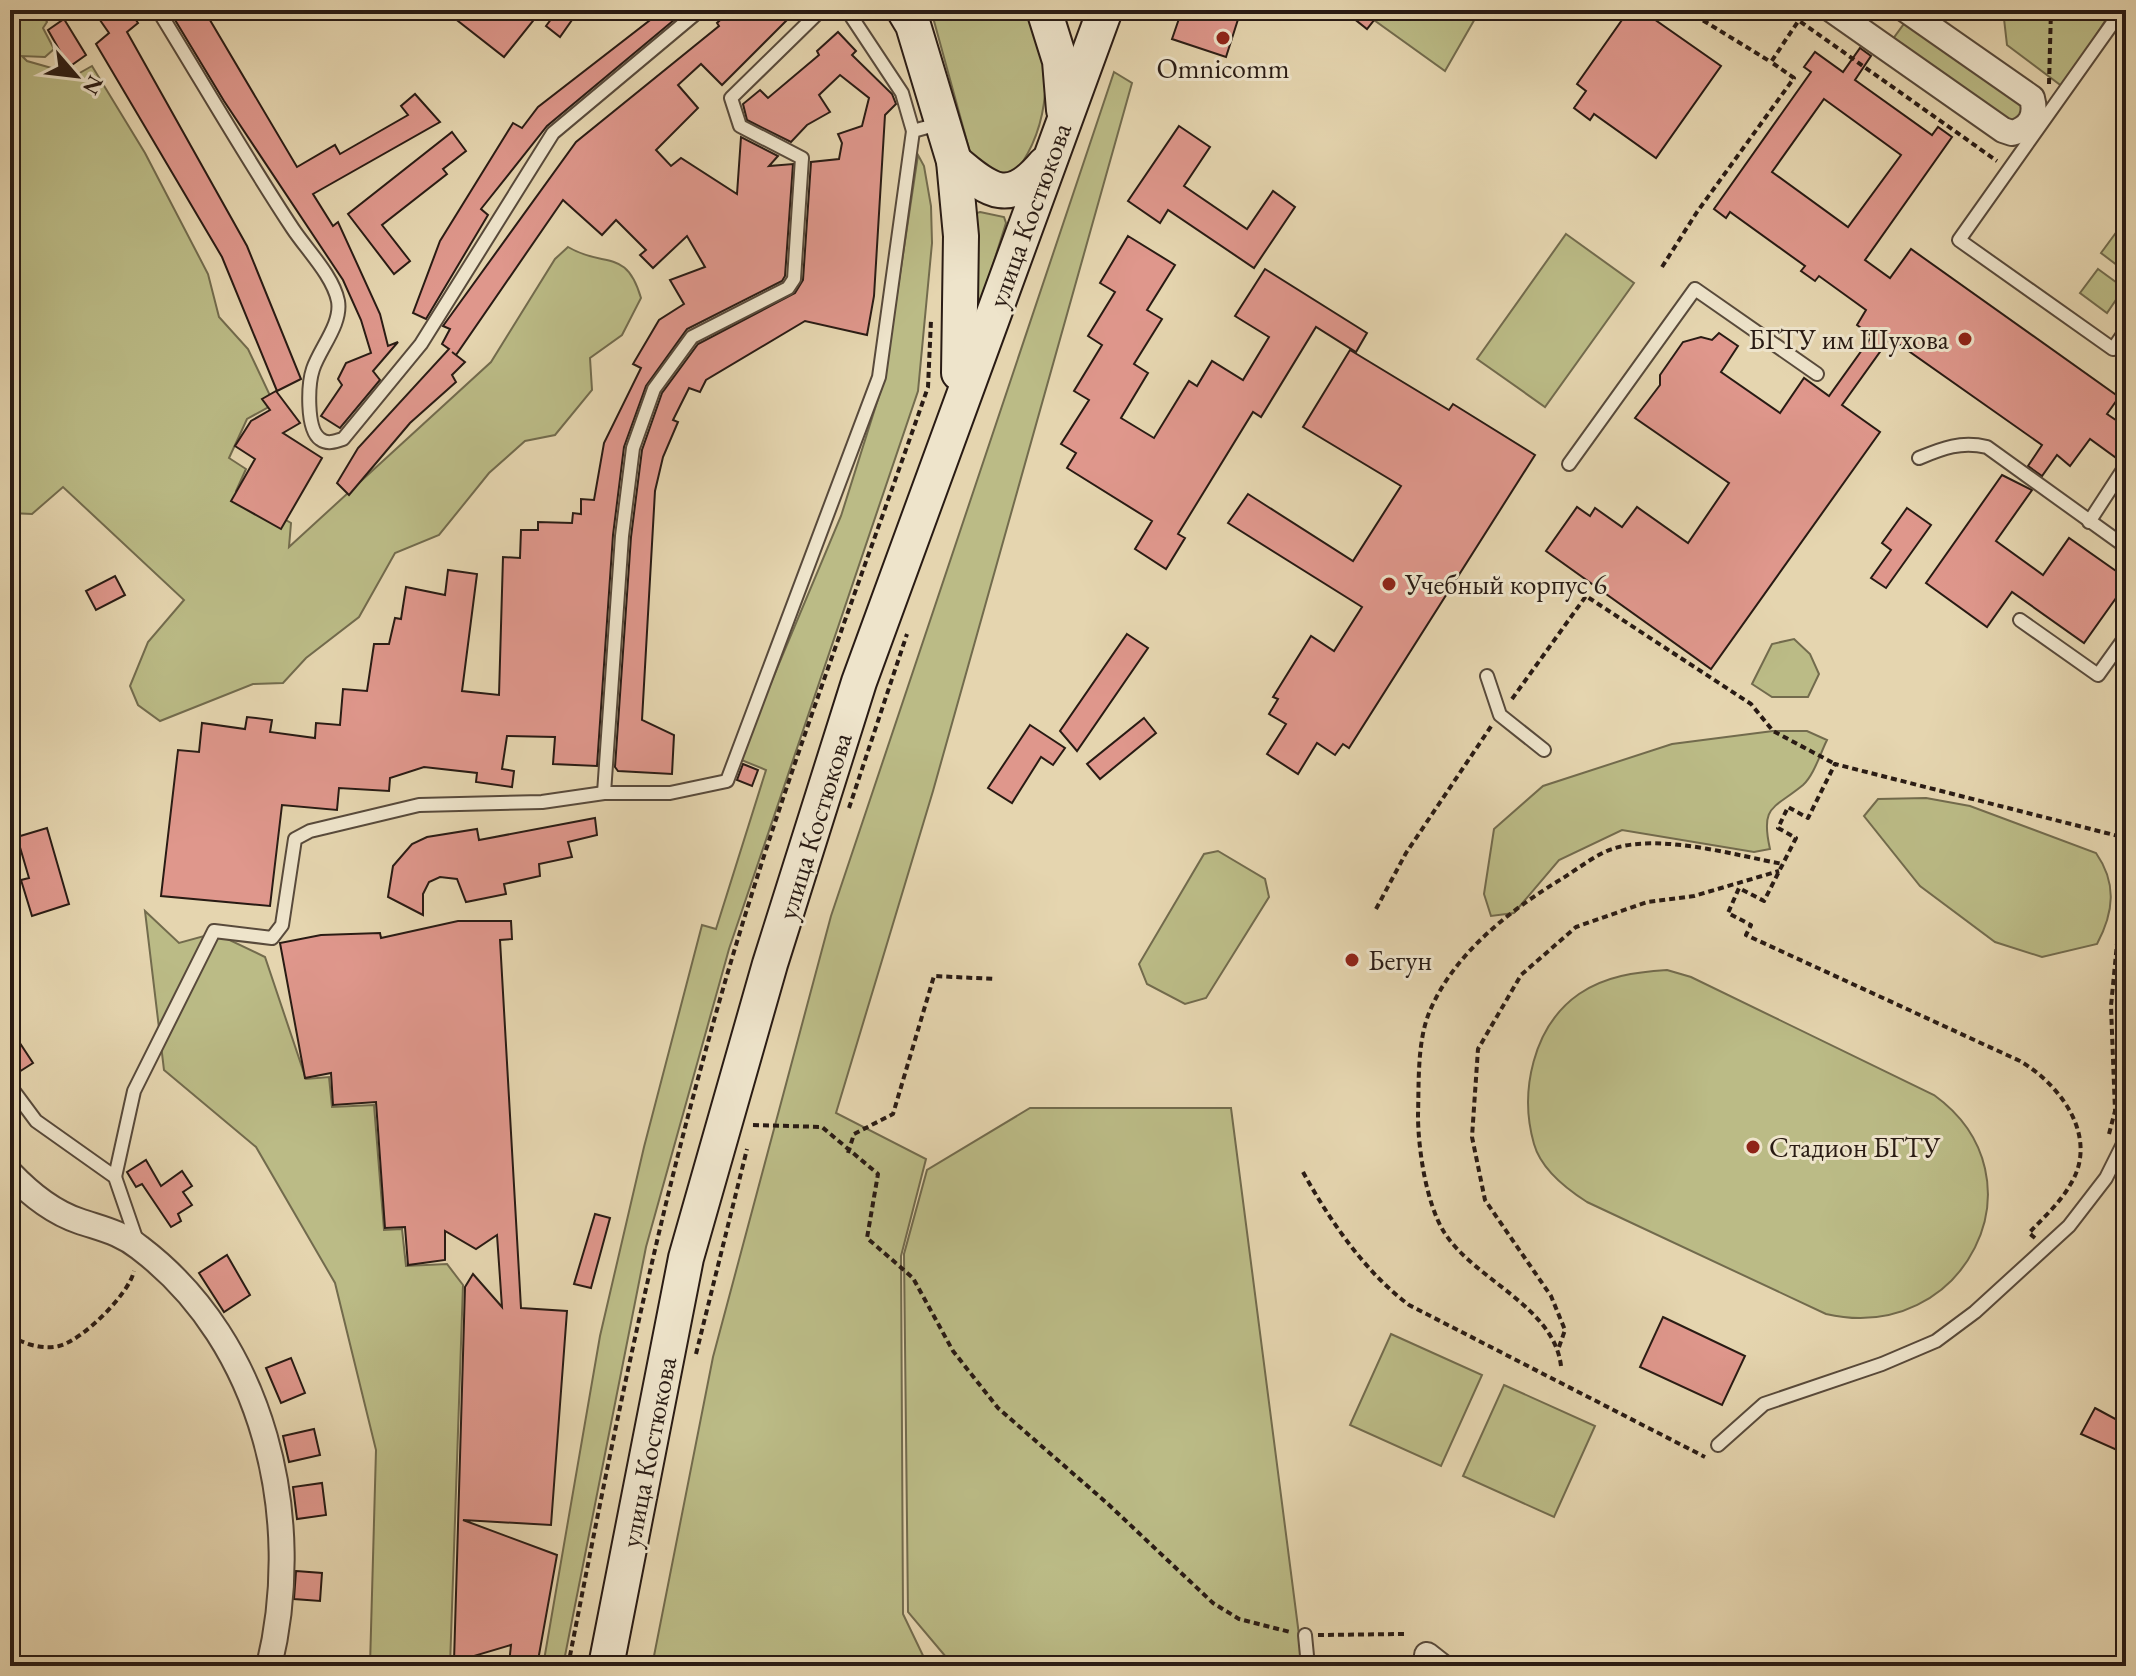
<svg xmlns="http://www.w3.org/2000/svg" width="2136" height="1676" font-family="'EB Garamond',serif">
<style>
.green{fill:#bbbb86;stroke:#726b4d;stroke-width:2}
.building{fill:#df978c;stroke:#291b14;stroke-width:2;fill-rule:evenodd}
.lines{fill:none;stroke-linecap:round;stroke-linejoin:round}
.lane-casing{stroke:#584a3b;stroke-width:16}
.street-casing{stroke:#584a3b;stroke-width:28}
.secondary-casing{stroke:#291b14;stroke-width:38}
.path{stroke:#291b14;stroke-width:4;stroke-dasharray:6 4;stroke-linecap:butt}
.lane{stroke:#eee4cb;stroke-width:12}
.street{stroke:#eee4cb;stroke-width:24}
.secondary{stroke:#eee4cb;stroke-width:34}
.poi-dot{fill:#8f2418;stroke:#eee4cb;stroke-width:3}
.labels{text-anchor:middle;stroke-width:6;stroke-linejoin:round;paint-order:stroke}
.poi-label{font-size:28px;fill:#291b14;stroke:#eee4cb;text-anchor:start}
.street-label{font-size:28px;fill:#291b14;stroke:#eee4cb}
</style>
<rect width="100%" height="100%" fill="#e5d5af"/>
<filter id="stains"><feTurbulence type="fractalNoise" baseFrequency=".0025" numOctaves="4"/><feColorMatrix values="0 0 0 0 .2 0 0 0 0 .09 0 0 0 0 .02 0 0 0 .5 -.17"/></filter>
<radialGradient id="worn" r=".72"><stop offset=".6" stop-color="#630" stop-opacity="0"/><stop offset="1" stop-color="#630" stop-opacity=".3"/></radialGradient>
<g class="green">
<path d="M10,10H40L47,22L43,28L54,49L45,57L22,56L27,61L76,75L92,66L145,153L208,274L219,317L248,349L274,404L247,419L229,458L246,469L236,491L291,523L289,547L491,362L555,259L568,247C605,269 626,247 641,298L622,335L590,358L592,390L555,435L525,441L489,473L439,535L395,553L359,617L306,658L283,683L253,684L160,721L138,705L130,686L148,642L184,600L63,487L32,514L10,513Z"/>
<path d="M931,10H1030C1054,62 1051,126 1015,173L1001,177L971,156Z"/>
<path d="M1360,10H1480L1445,71Z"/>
<path d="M2003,10H2112L2063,87L2007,45Z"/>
<path d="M1906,21L2022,104L2025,113L2015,126L1890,43Z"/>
<path d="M1114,72L1132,83L933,791L836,1113L926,1159L901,1256L903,1614L928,1666H652L713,1357L831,916Z"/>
<path d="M918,155L924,166L931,206L932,243L918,391L729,949L646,1247L563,1666H543L600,1336L644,1147L702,925L716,929L766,770L739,759L841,516L884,380Z"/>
<path d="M980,212L1004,217L1006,223L975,322L974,214Z"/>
<path d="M2126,219V272L2101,253Z"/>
<path d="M1566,234L1634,283L1545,407L1477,359Z"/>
<path d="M2098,269L2124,288L2107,313L2080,293Z"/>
<path d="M1794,639L1810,654L1819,674L1808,697H1772L1752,684L1772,644Z"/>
<path d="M1773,731H1807L1827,740C1820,754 1814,775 1803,785C1774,809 1760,805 1770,849L1754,852L1622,830L1559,860L1514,913L1491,916L1484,894L1494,829L1543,786L1672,744Z"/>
<path d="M1926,798L1970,806L2096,853C2117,883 2114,912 2097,944L2042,957L1995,942L1920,886L1864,816L1878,799Z"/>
<path d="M1218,851L1265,879L1269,897L1206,998L1185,1004L1147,984L1139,964L1204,854Z"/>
<path d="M145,911L179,943L215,933L265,957L306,1079L329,1077L332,1107L374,1105L384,1230L402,1229L406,1266L447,1264L463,1285L450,1666H370L376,1450L335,1283L256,1147L164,1070Z"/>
<path d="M1667,970L1691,977L1934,1095C2049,1178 1964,1346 1826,1314L1587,1202C1565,1188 1541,1169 1534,1144C1519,1092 1533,1026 1579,994C1605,976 1636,972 1667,970Z"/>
<path d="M1030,1108H1231L1303,1666H1001L946,1657L908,1612L904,1254L927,1170Z"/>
<path d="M1391,1334L1482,1375L1441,1466L1350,1425Z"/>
<path d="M1504,1385L1595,1426L1554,1517L1463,1476Z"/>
</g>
<g class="building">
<path d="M93,10H129L138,23L127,32L247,246L301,379L277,391L222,257L96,44L109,33Z"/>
<path d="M169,10H204L297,167L335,145L340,154L408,115L401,106L415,94L440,122L313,194L333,226L338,222L380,314L388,346L398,342L373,371L380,380L340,428L321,416L342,385L338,379L346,363L371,353L361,320L343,280L224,101Z"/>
<path d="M444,10H519L533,21L504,57Z"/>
<path d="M558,10H579L560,37L546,26Z"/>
<path d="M649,10H686L547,126L481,209L488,215L426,319L413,313L440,241L513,123L522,128L538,107L654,17Z"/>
<path d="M731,10H797L722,85L701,64L678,85L698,108L656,150L671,166L681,158L737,194L741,137L778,156L769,166L793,164L785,276L782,281L687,329L646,386L624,447L613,535L597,766L553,764L555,737L507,736L502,769L514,771L512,787L476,782L477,773L424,767L390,778L389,791L339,788L337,810L282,805L270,906L161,896L178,750L199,752L202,723L245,729L247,717L272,720L270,732L315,738L316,723L340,725L343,689L367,691L374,644H389L395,618L401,619L406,587L445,595L448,570L477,574L462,691L499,695L503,557L520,558L521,530H538V522L572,523L573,513L581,514V499L594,500L604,443L641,368L633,364L659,320L684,304L670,280L705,267L687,236L653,268L640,255L646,250L616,220L602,235L563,200L456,355L452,352L465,362L452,375L456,382L410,423L349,495L337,483L358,448L449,349L442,344L450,329L443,326L576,142L719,26L717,23Z"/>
<path d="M1182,10H1241L1226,57L1172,39Z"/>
<path d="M1343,10H1382L1367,29Z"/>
<path d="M1629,10H1641L1721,66L1656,158L1594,114L1590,120L1574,108L1586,91L1577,84Z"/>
<path d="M64,19L86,55L69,67L48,30Z"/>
<path d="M838,32L856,51L852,55L892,94L896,104L885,115L874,296L867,335L805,321L706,380L700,392L689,388L673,420L678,422L663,457L655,491L642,720L674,735L672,774L618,771L615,767L631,537L642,450L662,393L698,344L795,293L803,280L811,162L839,159L842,143L838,134L862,126L869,98L840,75L819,95L830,112L807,125L791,142L747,120L743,104L760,90L768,98L819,55L817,51Z"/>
<path d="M1860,48L1871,56L1855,80L1932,135L1938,127L1952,137L1865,260L1890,278L1911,249L2119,397L2107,414L2126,427V456L2119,460L2090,439L2070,466L2057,455L2042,476L2028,466L2042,445L1890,338L1842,405L1880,432L1711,669L1546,551L1577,507L1590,516L1595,508L1622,527L1637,507L1688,543L1729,483L1635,418L1660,385V375L1683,342L1701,337L1712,340L1719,333L1738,346L1721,372L1780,413L1804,378L1829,396L1872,336L1857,325L1866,310L1819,276L1815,281L1801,271L1805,266L1730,212L1726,218L1714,209L1811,72L1804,67L1815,52L1843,72ZM1824,99L1901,155L1848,227L1772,172Z"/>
<path d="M1179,126L1210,147L1184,186L1247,229L1273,191L1295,207L1254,268L1168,210L1160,223L1128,201Z"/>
<path d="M452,132L466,151L443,169L447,174L382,225L410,261L394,274L348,214Z"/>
<path d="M1128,236L1175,265L1147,310L1162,319L1134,364L1148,373L1121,418L1154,438L1189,381L1197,386L1212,361L1243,380L1269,337L1235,316L1265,269L1367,333L1356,352L1316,327L1261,417L1253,412L1178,534L1185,538L1166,569L1135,549L1152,521L1067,468L1076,453L1061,444L1089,400L1074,391L1102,345L1088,336L1115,292L1100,283Z"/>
<path d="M1350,350L1449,410L1453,404L1535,455L1349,748L1343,744L1335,755L1317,743L1298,774L1267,754L1286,724L1269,714L1278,699L1273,697L1311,636L1334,651L1362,607L1228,523L1248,494L1353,561L1401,486L1303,427Z"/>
<path d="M276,391L300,423L283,433L322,458L281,529L231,501L255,459L235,446L251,421L270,410L262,399Z"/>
<path d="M2002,475L2032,490L1996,541L2043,575L2069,538L2126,578V584L2084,643L2012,592L1987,627L1926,583Z"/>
<path d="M1907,508L1931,525L1886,588L1871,578L1891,550L1882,543Z"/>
<path d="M115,576L125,595L96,610L86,591Z"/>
<path d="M1127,634L1148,648L1077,751L1060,731Z"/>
<path d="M1144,718L1156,733L1100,779L1087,764Z"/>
<path d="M1030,725L1065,748L1053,765L1041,757L1012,803L988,788Z"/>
<path d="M743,764L758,770L752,786L737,780Z"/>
<path d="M595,818L597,835L568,842L572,857L539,864L540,876L504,884L506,894L466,902L457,879L440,877L429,882L423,894V915L388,897L393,866L412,844L427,837L477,829L479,840Z"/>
<path d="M47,828L69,904L32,916L21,880L29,878L17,837Z"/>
<path d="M458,921H511L512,939L500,940L521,1308L567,1311L551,1525L463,1520L557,1555L537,1666L509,1664L511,1645L454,1662L465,1287L473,1274L502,1307L497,1235L476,1249L445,1231V1260L408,1265L405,1227L385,1228L376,1102L333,1105L331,1073L305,1078L280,943L321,935L380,933L381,938Z"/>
<path d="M10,1028L33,1063L11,1077H10Z"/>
<path d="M146,1160L161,1186L182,1171L192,1186L183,1192L192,1205L178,1214L181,1221L171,1227L142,1184L136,1187L127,1172Z"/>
<path d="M595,1214L610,1218L591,1288L574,1284Z"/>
<path d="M227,1255L250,1295L224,1312L199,1273Z"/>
<path d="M1663,1317L1745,1356L1722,1405L1640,1367Z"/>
<path d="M291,1358L305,1393L281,1403L266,1368Z"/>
<path d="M2095,1408L2121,1422L2119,1427L2126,1430V1454L2081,1434Z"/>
<path d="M314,1429L320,1455L289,1462L283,1436Z"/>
<path d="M322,1483L326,1515L297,1519L293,1487Z"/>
<path d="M296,1571L322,1573L320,1601L294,1599Z"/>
</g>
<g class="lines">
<defs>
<g id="lane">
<path d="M158,10C203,83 246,158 293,229C307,250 333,276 338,301C342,324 320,348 313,369C308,384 306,429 320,439C328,445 335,441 343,439L421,344L553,133L700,10"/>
<path d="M847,10L902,93L913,131"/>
<path d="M2122,10L1959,240L2113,349L2126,330"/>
<path d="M1919,458C1943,448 1961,441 1987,447L2126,547"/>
<path d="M1569,464L1695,289L1817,374"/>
<path d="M2089,522L2126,465"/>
<path d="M2020,620L2098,675L2126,636"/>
<path d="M1487,676L1500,715L1544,750"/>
<path d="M604,793L622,536L633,448L654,389L692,337L788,288L794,279L802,158L740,126L731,98L821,10"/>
<path d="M10,1086L36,1121L115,1177L137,1241"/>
<path d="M115,1177L134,1091L214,931L272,938L282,925L295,839L310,831L419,805L542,802L604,793H670L727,781L879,377L913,131L942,123"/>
<path d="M1718,1445L1764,1404L1882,1364L1936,1341L1975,1312L2069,1226L2106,1178L2126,1138"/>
<path d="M1305,1635L1308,1666"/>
</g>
<g id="street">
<path d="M1832,10L2003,130L2012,133C2030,128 2037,116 2032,98L1906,10"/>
<path d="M10,1173C30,1194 52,1212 79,1221C102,1229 120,1232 140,1248C265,1343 305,1518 269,1666"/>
<path d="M1427,1655L1441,1666"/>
</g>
<g id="secondary">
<path d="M904,10L913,25L954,161L961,236L959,373"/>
<path d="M1044,10L1060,61L1064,110"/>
<path d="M954,161C991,193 1010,206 1045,164"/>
<path d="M606,1666L686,1258L770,964L859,682L1105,10"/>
</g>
</defs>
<use href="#lane" class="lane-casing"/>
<use href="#street" class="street-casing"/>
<use href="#secondary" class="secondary-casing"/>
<g class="path">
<path d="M1686,10L1771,62"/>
<path d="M1784,10L1997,161"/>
<path d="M2049,84L2051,10"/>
<path d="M1662,267L1697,212L1794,78L1771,62L1799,20"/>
<path d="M1512,699L1586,596L1751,704L1773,731L1835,764"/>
<path d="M849,808L907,634"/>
<path d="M1376,909L1406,853L1492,725"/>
<path d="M753,1125L822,1127L878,1174L867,1238L913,1278L953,1351L998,1408L1108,1504L1213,1603L1239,1619L1290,1632"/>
<path d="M2109,1134L2115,1111L2111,1006L2126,850"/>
<path d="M848,1153L854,1134L893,1114L934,976L995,979"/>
<path d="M1303,1172C1330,1221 1365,1272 1409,1305L1705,1457"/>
<path d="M2035,1238L2029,1233C2043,1218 2060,1203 2070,1185C2100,1138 2061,1085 2020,1061L1746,935L1751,925L1728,913L1739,888L1764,901L1796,838L1778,828L1788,807L1808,818L1835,764L2126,838"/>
<path d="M10,1335C23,1344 43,1350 59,1346C83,1340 129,1294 134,1271"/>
<path d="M1559,1347L1565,1330L1551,1296L1485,1200L1472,1137L1478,1049L1521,975L1576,927L1647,902L1694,896L1779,871"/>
<path d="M696,1354L747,1149"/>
<path d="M1561,1366C1554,1306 1474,1280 1444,1232C1426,1203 1418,1148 1418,1115C1419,1083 1417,1043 1429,1013C1453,954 1510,910 1563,878C1579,868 1598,853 1615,848C1663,834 1734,855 1783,864"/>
<path d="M1318,1635L1404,1634"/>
<path d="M568,1666C608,1461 649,1255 705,1053C766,827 851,608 928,387L931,320"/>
</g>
<use href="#lane" class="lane"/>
<use href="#street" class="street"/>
<use href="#secondary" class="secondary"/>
</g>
<g class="poi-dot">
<circle cx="1223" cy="38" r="8"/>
<circle cx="1965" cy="339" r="8"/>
<circle cx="1389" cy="584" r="8"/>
<circle cx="1352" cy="960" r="8"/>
<circle cx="1753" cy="1147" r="8"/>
</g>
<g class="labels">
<g class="poi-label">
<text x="1223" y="78" text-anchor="middle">Omnicomm</text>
<text x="1949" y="349" text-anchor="end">БГТУ им Шухова</text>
<text x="1405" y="594">Учебный корпус 6</text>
<text x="1368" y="970">Бегун</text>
<text x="1769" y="1157">Стадион БГТУ</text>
</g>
<g class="street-label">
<text transform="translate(1029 215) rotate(-70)" y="10">улица Костюкова</text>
<text transform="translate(814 826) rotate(-73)" y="10">улица Костюкова</text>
<text transform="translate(648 1452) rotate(-79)" y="10">улица Костюкова</text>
</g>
</g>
<rect width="2136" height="1676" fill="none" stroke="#e5d5af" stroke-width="40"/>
<rect x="12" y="12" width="2112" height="1652" fill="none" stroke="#291b14" stroke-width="4"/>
<rect x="20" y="20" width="2096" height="1636" fill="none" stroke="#291b14" stroke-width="2"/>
<g transform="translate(76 76) rotate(118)" stroke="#eee4cb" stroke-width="6" paint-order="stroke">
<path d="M0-6L14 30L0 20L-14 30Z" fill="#291b14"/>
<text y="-12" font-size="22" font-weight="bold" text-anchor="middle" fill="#291b14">N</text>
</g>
<rect width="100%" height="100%" filter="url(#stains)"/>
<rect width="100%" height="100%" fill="url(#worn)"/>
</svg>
